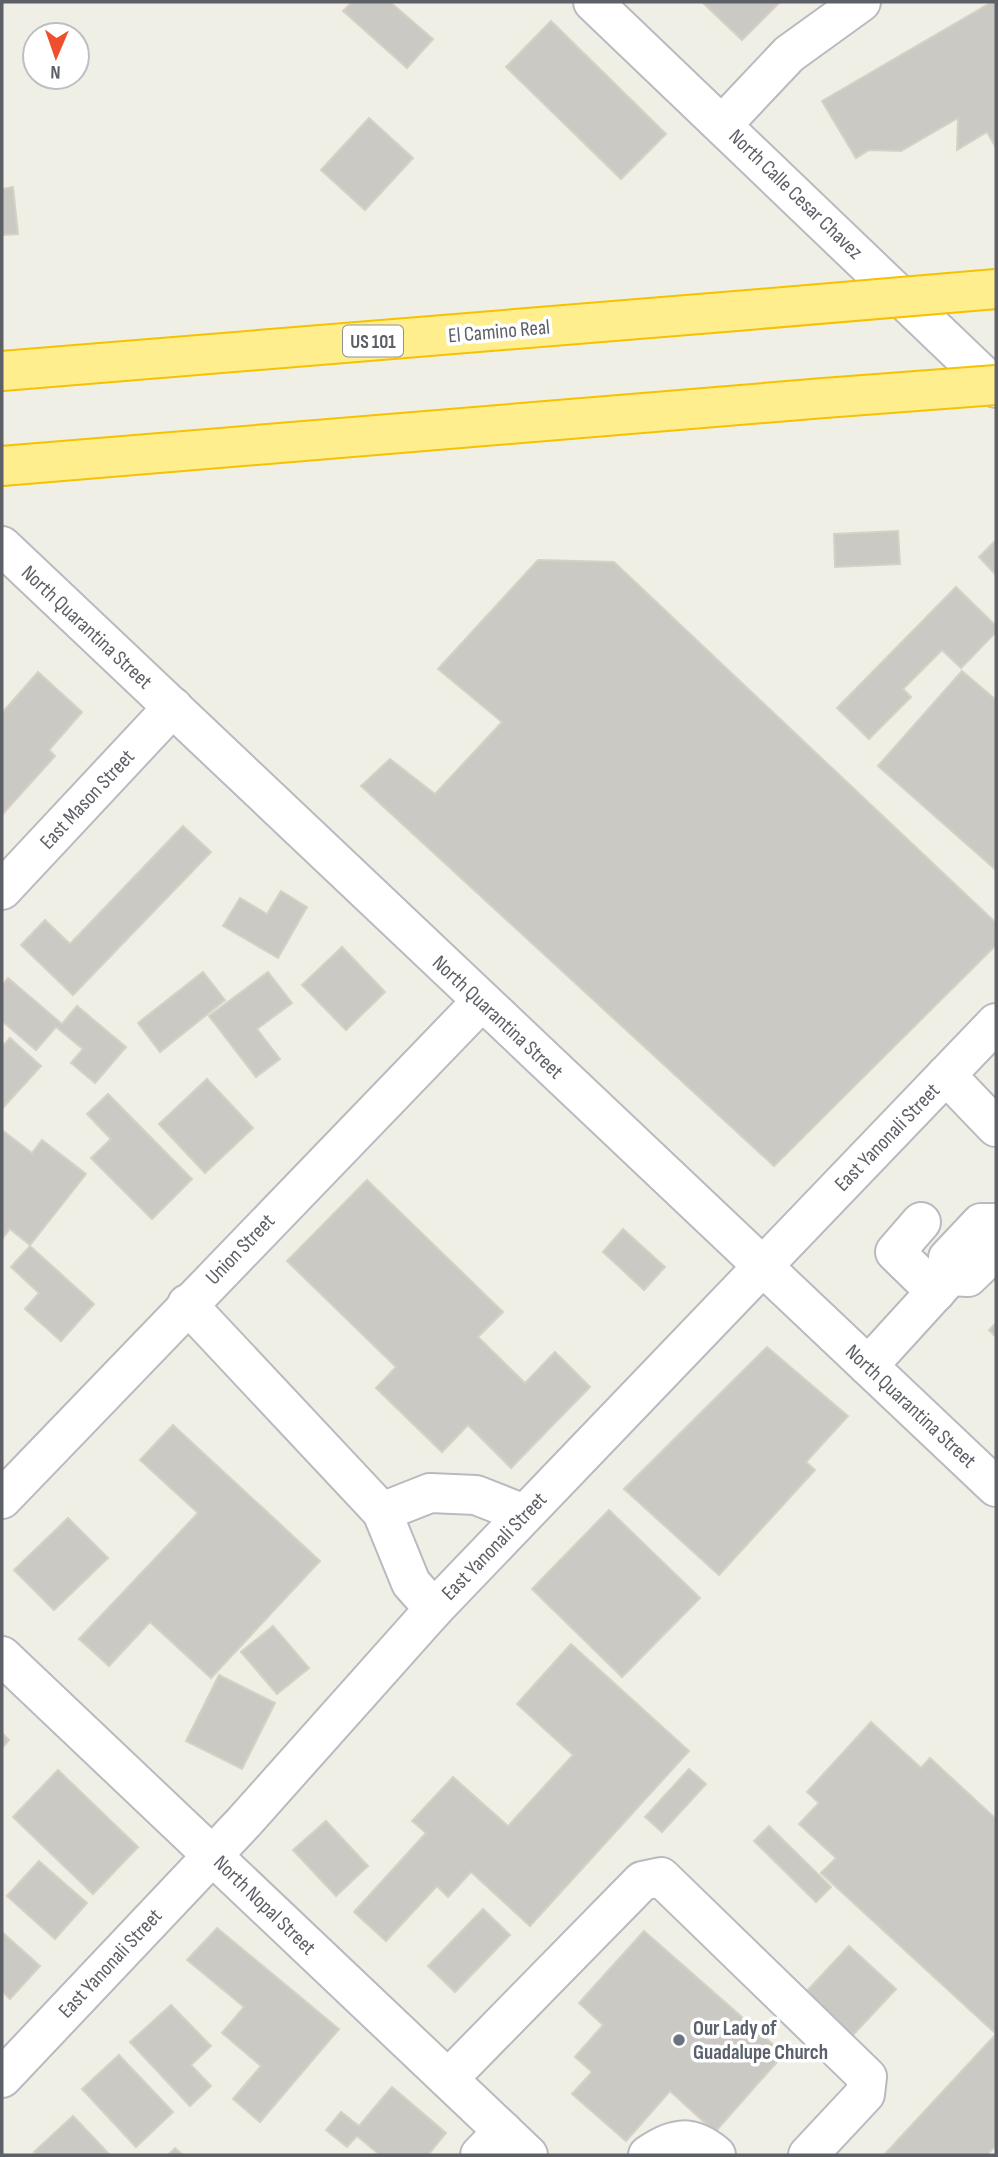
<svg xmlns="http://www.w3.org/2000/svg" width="998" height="2157" font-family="'Sofia Sans Condensed',sans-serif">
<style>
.building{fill:#cbc9c3;stroke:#d5d1c4;stroke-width:2}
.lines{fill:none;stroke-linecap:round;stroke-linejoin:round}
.minor-casing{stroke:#b8bac0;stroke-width:42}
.highway-casing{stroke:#f6c200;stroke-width:42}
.minor{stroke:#fff;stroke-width:38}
.highway{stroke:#ffee8e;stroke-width:38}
.highway-bridge-casing{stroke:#f6c200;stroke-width:42;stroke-linecap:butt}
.highway-bridge{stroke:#ffee8e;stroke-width:38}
.worship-dot{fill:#6b7280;stroke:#fff;stroke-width:2.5}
.labels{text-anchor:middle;stroke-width:7;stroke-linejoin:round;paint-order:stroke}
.shield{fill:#fff;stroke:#8e9095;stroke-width:2}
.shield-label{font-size:19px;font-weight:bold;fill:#5d6067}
.street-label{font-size:21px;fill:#5d6067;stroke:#fff}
.worship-label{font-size:21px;font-weight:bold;fill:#5b616d;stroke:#fff;text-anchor:start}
</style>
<rect width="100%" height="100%" fill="#f0efe6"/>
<g class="building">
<path d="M352,2H390L433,39L407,68L343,11Z"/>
<path d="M702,2H780L742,40Z"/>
<path d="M992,2H996V148L987,132L957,150L958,118L901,151L869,150L856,158L822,101Z"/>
<path d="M551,21L666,134L621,179L506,67Z"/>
<path d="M369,118L413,158L365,210L321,170Z"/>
<path d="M13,187L18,234L2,235V189Z"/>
<path d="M898,531L900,564L835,567L834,534Z"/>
<path d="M996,540V575L979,557Z"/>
<path d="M538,560L614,562L996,923V945L774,1166L361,786L390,759L435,794L502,722L438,669Z"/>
<path d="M956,587L996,626V632L961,668L942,650L903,689L911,697L869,739L837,708Z"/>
<path d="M962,671L996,700V870L878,766Z"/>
<path d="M38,672L82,712L49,750L55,756L2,815V713Z"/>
<path d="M183,826L211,852L73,995L21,945L45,920L70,944Z"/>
<path d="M281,891L307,907L278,958L223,926L240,898L267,914Z"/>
<path d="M342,947L385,992L346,1030L302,985Z"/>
<path d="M203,972L225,1000L160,1052L138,1023Z"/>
<path d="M268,972L292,1003L257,1029L280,1059L256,1077L209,1016Z"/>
<path d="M8,978L62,1024L77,1006L126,1047L95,1083L71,1063L83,1049L56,1027L36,1050L2,1021V986Z"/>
<path d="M10,1038L41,1066L2,1109V1047Z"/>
<path d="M207,1079L253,1128L205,1173L159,1124Z"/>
<path d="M108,1094L192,1179L152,1219L91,1158L111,1139L87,1114Z"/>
<path d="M2,1130L32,1153L42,1140L86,1174L30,1245L10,1229L2,1239Z"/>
<path d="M367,1180L503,1312L478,1337L525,1383L555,1352L590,1387L511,1468L468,1425L442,1452L376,1388L396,1367L287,1261Z"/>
<path d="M623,1229L665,1267L644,1290L603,1252Z"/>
<path d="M30,1246L94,1304L61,1341L25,1309L39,1293L11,1267Z"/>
<path d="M996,1323V1337L989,1330Z"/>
<path d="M767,1347L848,1416L806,1462L815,1470L719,1575L624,1489Z"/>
<path d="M173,1425L320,1561L211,1678L150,1622L109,1666L79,1639L198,1513L140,1460Z"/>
<path d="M609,1510L700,1598L622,1677L532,1589Z"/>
<path d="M68,1518L108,1558L54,1610L14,1570Z"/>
<path d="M273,1626L309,1668L277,1694L241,1652Z"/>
<path d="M571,1644L689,1751L530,1926L471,1872L448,1897L437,1886L386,1941L354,1912L426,1833L412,1821L453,1777L508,1826L573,1755L517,1704Z"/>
<path d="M219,1675L275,1703L242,1769L186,1741Z"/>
<path d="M871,1722L921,1768L930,1758L996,1819V2034L821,1873L836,1858L799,1824L819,1803L807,1792Z"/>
<path d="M2,1733L9,1740L2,1748Z"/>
<path d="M689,1769L706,1784L662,1832L645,1817Z"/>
<path d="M58,1770L138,1847L93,1894L13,1817Z"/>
<path d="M326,1821L368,1866L336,1896L293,1850Z"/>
<path d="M769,1826L831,1887L816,1902L754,1841Z"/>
<path d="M39,1861L87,1903L55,1939L7,1896Z"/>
<path d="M483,1909L510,1935L455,1992L428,1966Z"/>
<path d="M217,1928L339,2029L260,2122L233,2099L261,2066L222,2033L244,2007L187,1960Z"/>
<path d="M644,1931L784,2054L715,2132L670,2091L626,2141L572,2094L592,2072L575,2057L603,2025L579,2003Z"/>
<path d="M2,1932L40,1966L10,1999L2,1991Z"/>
<path d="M849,1946L896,1989L853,2035L806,1992Z"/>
<path d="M171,2005L211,2046L191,2065L211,2086L190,2106L130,2042Z"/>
<path d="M996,2034V2145L987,2155H884Z"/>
<path d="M119,2055L173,2112L136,2147L82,2089Z"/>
<path d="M392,2087L446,2133L428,2155H380L357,2136L347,2147L326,2130L341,2112L359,2126Z"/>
<path d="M73,2116L110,2155H37L34,2152Z"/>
<path d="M175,2148L183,2155H168Z"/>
</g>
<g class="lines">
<defs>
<g id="minor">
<path d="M593,2L996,388"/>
<path d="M723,124L789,54L861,2"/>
<path d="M2,546L996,1487"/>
<path d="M2,890L173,707"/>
<path d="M946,1075L996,1127"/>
<path d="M921,1222L895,1252L936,1292"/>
<path d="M950,1276L948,1258L981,1223H996"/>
<path d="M950,1276L968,1277L996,1250"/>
<path d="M187,1304L382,1512L411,1583L434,1609"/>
<path d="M868,1366L950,1276"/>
<path d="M2,1499L481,1002"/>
<path d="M382,1512L430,1493L476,1495L524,1514"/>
<path d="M2,1656L528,2155"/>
<path d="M2,2078L244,1822L434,1609L996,1023"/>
<path d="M448,2079L642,1881L661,1877L867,2077L865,2094L808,2155"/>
<path d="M480,2155L503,2131"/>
<path d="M648,2155C674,2137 691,2134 716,2155"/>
</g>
<g id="highway">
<path d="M2,371L736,311"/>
<path d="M2,466L824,398"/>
</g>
</defs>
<use href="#minor" class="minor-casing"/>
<use href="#highway" class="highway-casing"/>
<use href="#minor" class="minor"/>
<use href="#highway" class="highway"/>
<defs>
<g id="highway-bridge">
<path d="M736,311L996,289"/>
<path d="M824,398L996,385"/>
</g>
</defs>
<use href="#highway-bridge" class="highway-bridge-casing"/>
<use href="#highway-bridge" class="highway-bridge"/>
</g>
<circle class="worship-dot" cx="679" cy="2040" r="7"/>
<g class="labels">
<rect class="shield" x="343" y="325.5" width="60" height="31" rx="5"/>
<g class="shield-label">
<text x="373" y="348">US 101</text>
</g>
<g class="street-label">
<text transform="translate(796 194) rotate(44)" y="7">North Calle Cesar Chavez</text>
<text transform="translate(499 331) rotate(-5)" y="7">El Camino Real</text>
<text transform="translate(87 627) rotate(43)" y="7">North Quarantina Street</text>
<text transform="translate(87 799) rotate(-47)" y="7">East Mason Street</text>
<text transform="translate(498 1017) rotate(43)" y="7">North Quarantina Street</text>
<text transform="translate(887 1137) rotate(-46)" y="7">East Yanonali Street</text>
<text transform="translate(240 1249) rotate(-46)" y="7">Union Street</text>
<text transform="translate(911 1406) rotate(43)" y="7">North Quarantina Street</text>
<text transform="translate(494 1546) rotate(-46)" y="7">East Yanonali Street</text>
<text transform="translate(265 1905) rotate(44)" y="7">North Nopal Street</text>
<text transform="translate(110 1963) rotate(-47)" y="7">East Yanonali Street</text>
</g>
<g class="worship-label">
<text x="693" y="2035">Our Lady of<tspan x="693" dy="24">Guadalupe Church</tspan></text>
</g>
</g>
<rect width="998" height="2157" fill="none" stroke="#5d6067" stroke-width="7"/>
<g transform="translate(56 56) rotate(182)"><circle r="33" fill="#ffffff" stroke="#bebfc2" stroke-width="2"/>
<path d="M0-5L12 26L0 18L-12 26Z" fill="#ee502e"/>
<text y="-10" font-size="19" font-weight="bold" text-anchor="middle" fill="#5d6067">N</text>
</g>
</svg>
